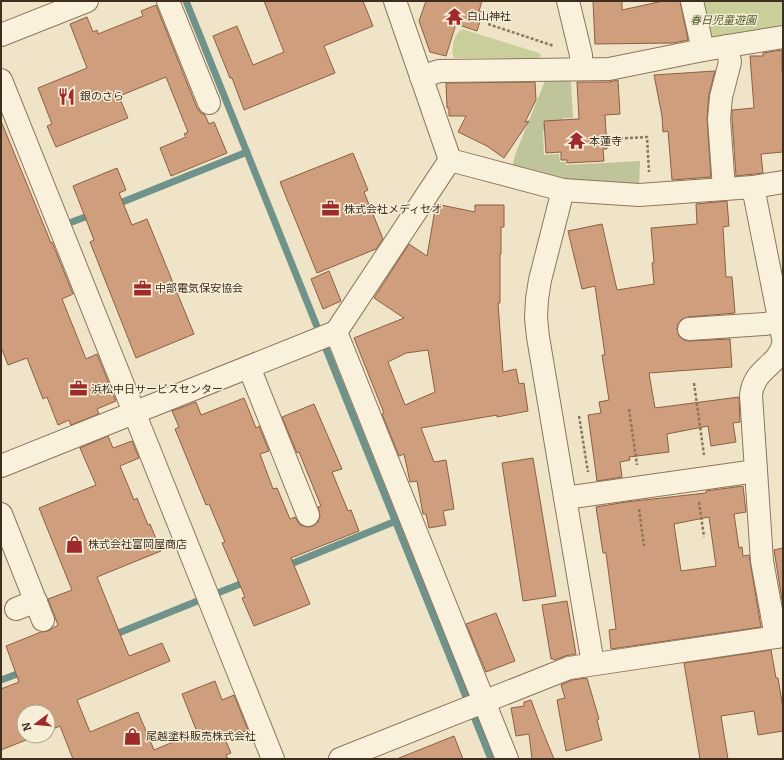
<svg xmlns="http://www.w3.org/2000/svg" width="784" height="760" font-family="Bitter,'Noto Sans JP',serif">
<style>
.green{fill:#c9cf9b}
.cemetery{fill:#bfc49a}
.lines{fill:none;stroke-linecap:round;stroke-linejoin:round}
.stream{stroke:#6f938a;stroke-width:7}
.building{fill:#cf9f7d;stroke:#8d5f41;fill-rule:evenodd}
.minor-casing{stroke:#8d765c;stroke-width:24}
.path{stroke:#8d765c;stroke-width:2.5;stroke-dasharray:3 2;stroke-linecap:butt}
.minor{stroke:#faf1dc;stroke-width:22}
.labels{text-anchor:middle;stroke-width:3;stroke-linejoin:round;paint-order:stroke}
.poi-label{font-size:11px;fill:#3d2e20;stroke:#f7eed8;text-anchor:start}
.park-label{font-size:11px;font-style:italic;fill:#4d5a26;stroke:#f7eed8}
</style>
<rect width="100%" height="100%" fill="#f0e4c8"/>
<g class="green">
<path d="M699,1H783V29L713,40L707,36Z"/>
<path d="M462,29L539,53L541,55L540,58H454C450,51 454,33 462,29Z"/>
</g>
<path class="cemetery" d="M545,81H571L573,118H563V121L558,130L543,131L544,155L559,154L560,162H566V165L640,161L639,187L565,182L512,168L515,155Z"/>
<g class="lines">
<g class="stream">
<path d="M186,1L491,759"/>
<path d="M115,205L247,152"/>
<path d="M72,222L93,214"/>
<path d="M286,566L396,521"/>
<path d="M220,592L248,581"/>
<path d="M111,636L200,600"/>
<path d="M1,680L25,671"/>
</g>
</g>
<g class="building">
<path d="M264,1H363L373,26L324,46L335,73L244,110L232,78H230L213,36L237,26L253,65L284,52Z"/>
<path d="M426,1H482L479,11L483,12L477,31L456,24L446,56L430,52L419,21Z"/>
<path d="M593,1H622V10L663,1H680L688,40L673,43L595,44Z"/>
<path d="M156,5L197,108L201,113L205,115L209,124L214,122L227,153L171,176L160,148L186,137L184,134L188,132L166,77L122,95L123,98L120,99L128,118L56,147L47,126L52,124L38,88L87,68L70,24L87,17L93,32L97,30L98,34L143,16L141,11Z"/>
<path d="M782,50V71H783V152L761,154L763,173L736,176L732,119V110L754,108L750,56H763V53Z"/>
<path d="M715,71L709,94L707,118L711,177L672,180L668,131L663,132L662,116L654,75Z"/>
<path d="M618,80L620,114L605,115L607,149H603L604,161L567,163V160H561V152L546,153L544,121L579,119L577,82H609Z"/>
<path d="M535,82L536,100L525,122L529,121L504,158L487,146L458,132L466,116H449V108H447L446,83Z"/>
<path d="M1,121L51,243L52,242L73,294L62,299L86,359L97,354L116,401L97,409L99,414L71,425L69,420L58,425L47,397L43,399L27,358L8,365L1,347Z"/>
<path d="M353,153L368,190L364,192L383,239L376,249L317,273L280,182Z"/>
<path d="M117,168L126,190L119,193L132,225L147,219L194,334L136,358L90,242L94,240L73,186Z"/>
<path d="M727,201L729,226L723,227L726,277H732L735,313L688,317L682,319L678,324L677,329L679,336L684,340L689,341L730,339L732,367L649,373L655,408L739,397L740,422L733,423L736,442L711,446L708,426L667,434L669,452L629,457L630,460L620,462L622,477L597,481L588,415L601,413L599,402L609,400L602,355H605L595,286L582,289L568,231L602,224L617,290L654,284L652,263H654L651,228L697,224L696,204Z"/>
<path d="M436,204L475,212V205H504V227H501V254H500V303H498L503,372L516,369L519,384L524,383L528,411L497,417V415L421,428L434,462L446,460L454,509L443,511L446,525L429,528L426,514H423L417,481L410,482L404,454L399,456L382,414L384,413L354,338L404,318L374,298L409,244L427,256ZM428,350L435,392L405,405L388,362L406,353Z"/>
<path d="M329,271L341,301L323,309L311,279Z"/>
<path d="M244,398L256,428L259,426L269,451L260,454L273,489L277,488L290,519L295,517L300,525L307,527L313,526L318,522L320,516L318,507L321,506L299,452L297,453L282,417L314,404L342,469L332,472L348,511L351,510L359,531L291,558L310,604L254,626L242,598L245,597L222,543L225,542L209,504L206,505L175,429L179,427L172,411L196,402L201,415Z"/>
<path d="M108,436L113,448L132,441L139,458L120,466L134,500L137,498L148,525L150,524L161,551L97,577L129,656L162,643L170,661L77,700L90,732L138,712L154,750L197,732L182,694L215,681L222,700L234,695L248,730L225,739L231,753L226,755L228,759H73L60,726L48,731V712H24V736H36L1,750V689L19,682L6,646L41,632L48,631L58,625L48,599L72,590L39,508L96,485L80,448Z"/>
<path d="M533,458L556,596L523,601L502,463Z"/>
<path d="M743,486L746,512L734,514L739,548L742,547L743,556L749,555L761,627L611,649L609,630L616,629L606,553H603L596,507L626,502L706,493V491ZM709,517L716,566L681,571L674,524Z"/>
<path d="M783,548V606L774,550Z"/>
<path d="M567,601L576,654L565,656L554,660V659H551L542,605Z"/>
<path d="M496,613L515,661L486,672L466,624Z"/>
<path d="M771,650L776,678H778L783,708V731L758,735L754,711L721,716L728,759H700L684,663Z"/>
<path d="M587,678L599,719L597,720L602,740L566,751L557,700L565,698L561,685L572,680Z"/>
<path d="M531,700L541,727L554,759H532L529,734L516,736L511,708L524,706V702Z"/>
<path d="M454,736L463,759H399V758Z"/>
</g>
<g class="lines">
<defs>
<g id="minor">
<path d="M168,1L209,103"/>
<path d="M395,1L450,160L563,190L639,195L753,187L783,182"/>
<path d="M568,1L581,55V69"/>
<path d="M692,1L703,50"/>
<path d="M1,35L87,1"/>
<path d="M421,77L439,71L609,69L703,50L783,37"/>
<path d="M1,80L273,759"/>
<path d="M450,160L336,332L507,759"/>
<path d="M753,187L783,338"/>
<path d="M724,189L719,119L721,97L730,62L727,46"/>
<path d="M563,190L540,280L537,299L536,318L538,337L593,664"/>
<path d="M689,329L765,324L780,321"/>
<path d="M249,367L308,515"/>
<path d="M1,466L336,332"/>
<path d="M565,498L756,471"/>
<path d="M1,514L43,620"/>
<path d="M16,609L36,601"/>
<path d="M776,637L762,561L751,395C754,368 777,367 783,345"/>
<path d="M340,759L569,668L783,636"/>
</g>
</defs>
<use href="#minor" class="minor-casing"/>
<g class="path">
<path d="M488,24L554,46"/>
<path d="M610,139L647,137L649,172"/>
<path d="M694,383L704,455"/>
<path d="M629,409L637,465"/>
<path d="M579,416L588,472"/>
<path d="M699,502L704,537"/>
<path d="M639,509L644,546"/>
</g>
<use href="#minor" class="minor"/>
</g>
<defs>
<symbol id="temple-bare" viewBox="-9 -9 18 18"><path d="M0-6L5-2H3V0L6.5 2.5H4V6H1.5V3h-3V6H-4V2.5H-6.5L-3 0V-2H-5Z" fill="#9e2a2b" stroke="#f7eed8" stroke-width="2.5" paint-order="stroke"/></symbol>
<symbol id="restaurant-bare" viewBox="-9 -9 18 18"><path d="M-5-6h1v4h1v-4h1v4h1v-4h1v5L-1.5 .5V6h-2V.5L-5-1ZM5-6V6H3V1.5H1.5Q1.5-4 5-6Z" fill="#9e2a2b" stroke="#f7eed8" stroke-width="2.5" paint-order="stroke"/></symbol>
<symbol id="office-bare" viewBox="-9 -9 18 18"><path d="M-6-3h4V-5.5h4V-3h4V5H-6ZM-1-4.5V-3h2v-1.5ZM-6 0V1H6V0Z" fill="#9e2a2b" stroke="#f7eed8" stroke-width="2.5" paint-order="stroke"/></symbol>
<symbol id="shop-bare" viewBox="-9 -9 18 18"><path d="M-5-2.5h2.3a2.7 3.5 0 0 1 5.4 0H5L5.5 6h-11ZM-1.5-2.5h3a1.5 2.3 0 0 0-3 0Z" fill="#9e2a2b" stroke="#f7eed8" stroke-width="2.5" paint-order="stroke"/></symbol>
</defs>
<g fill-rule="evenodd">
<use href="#temple-bare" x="442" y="4" width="25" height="25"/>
<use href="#restaurant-bare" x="54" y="84" width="25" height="25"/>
<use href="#temple-bare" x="564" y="128" width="25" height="25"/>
<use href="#office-bare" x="318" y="196" width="25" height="25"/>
<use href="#office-bare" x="130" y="276" width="25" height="25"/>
<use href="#office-bare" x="66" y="376" width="25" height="25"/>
<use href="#shop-bare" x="62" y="532" width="25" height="25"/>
<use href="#shop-bare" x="120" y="724" width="25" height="25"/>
</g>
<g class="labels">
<g class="poi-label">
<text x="467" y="20">白山神社</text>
<text x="80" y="100">銀のさら</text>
<text x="589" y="145">本蓮寺</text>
<text x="344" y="213">株式会社メディセオ</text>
<text x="155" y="292">中部電気保安協会</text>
<text x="91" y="393">浜松中日サービスセンター</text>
<text x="88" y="548">株式会社富岡屋商店</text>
<text x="146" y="740">尾越塗料販売株式会社</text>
</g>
<g class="park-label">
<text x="723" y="24">春日児童遊園</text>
</g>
</g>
<rect width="784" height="760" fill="none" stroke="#3d2e20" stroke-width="4"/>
<g transform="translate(36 724) rotate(254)"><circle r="19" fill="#f7eed8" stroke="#ada18e"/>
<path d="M0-3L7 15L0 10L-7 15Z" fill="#9e2a2b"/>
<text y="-6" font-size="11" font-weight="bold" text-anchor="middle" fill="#3d2e20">N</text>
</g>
</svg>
